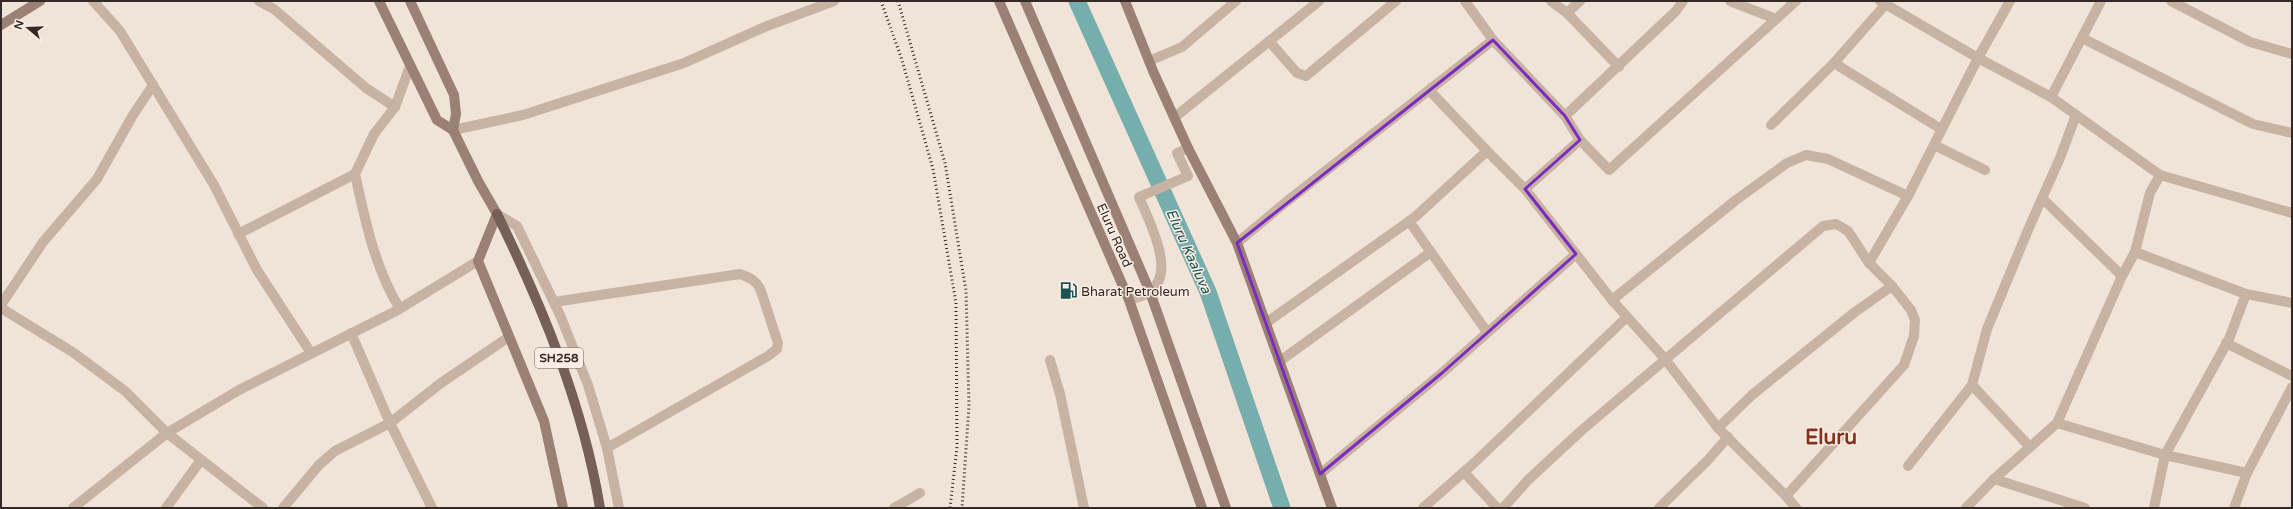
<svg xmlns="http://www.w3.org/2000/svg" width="2293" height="509" font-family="'Varela Round',sans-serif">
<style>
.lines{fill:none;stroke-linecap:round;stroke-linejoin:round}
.canal{stroke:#76adad;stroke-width:17}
.street{stroke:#c8b3a3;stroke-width:10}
.secondary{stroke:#9b8175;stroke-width:10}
.primary{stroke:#755f56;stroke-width:10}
.rail{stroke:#332925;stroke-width:3;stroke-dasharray:1 3;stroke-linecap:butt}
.marked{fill:none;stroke:#7b2cbf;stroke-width:3;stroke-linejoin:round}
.labels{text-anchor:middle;stroke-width:3;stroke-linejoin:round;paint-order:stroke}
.shield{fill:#f9eee3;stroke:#6e645e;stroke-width:1}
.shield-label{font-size:12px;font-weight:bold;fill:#332925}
.street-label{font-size:13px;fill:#332925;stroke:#f9eee3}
.poi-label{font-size:13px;fill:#332925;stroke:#f9eee3;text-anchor:start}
.water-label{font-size:14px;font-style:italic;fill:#1b5254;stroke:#f9eee3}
.town-label{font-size:21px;font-weight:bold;fill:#82321e;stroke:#f9eee3}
</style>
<rect width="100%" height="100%" fill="#f0e3d7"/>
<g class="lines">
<path class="canal" d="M1077,1L1208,292L1282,508"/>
<g class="street">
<path d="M93,1L120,31L214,185L257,270L311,353"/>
<path d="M259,1L274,9L366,88L395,107"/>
<path d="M1551,1L1567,13L1619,67"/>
<path d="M1730,1L1776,19"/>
<path d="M2010,1L1978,58L2051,97"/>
<path d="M2101,1L2051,97L2160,175"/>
<path d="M2171,1L2250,42L2292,54"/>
<path d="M1885,5L1834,63L1941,129"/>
<path d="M1567,13L1580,1"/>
<path d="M2082,38L2253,124L2292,133"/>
<path d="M1493,40L1565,116"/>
<path d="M1269,41L1297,73L1306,76L1396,1"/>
<path d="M1149,61L1182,47L1236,1"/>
<path d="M1430,91L1487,151"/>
<path d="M1175,117L1319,1"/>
<path d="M1771,125L1834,63"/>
<path d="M453,130L523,115L684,63L767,26L834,1"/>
<path d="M1580,140L1609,170L1796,1"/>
<path d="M1934,145L1985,170"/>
<path d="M1525,189L1580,140L1565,116L1676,11L1683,1"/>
<path d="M2042,198L2122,276"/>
<path d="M497,214L517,226L560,315L588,385L607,448L619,508"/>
<path d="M1409,221L1487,332"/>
<path d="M238,234L355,174"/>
<path d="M1237,243L1286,202L1493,40L1465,1"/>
<path d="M2135,252L2246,294L2229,339L2165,455L2154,508"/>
<path d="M2246,294L2292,303"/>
<path d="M1129,300C1135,298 1144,296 1149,292C1178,274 1148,219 1139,197L1188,176L1177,153L1188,148"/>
<path d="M1612,300L1736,200L1787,163L1806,155L1828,159L1908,196"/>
<path d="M554,302L740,274C751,278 757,281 761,291L778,343L777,349L768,356L607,448"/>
<path d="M1,305L43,242L97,179L133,115L153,85"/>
<path d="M1,308L74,353L125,391L167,433L263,508"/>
<path d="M400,309C375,269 365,220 355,174L374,134L395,107L410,66"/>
<path d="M1266,323L1415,217L1487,151L1525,189L1612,300L1665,359L1718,428L1786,496L1796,508"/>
<path d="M351,333L390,423L432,508"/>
<path d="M2226,343L2292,376"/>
<path d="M1050,360L1060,394L1084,508"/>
<path d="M1280,361L1431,252"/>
<path d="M2057,423L2165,455L2247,473L2292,387"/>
<path d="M1718,428L1752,395L1855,312L1892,286"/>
<path d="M2030,447L1972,385L1987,329L2031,223L2060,158L2076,115"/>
<path d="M1908,466L1972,385"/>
<path d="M1464,472L1497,508"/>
<path d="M1320,474L1442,373L1576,254"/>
<path d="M1994,479L2085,508"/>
<path d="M1786,496L1904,365L1914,336L1915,320L1911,310L1892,286L1869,263L1908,196L1978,58L1880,1"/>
<path d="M73,508L167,433L239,390L396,311L478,261"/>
<path d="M166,508L201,460"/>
<path d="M283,508L319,465L335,451L390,423L441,383L509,337"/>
<path d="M894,508L920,493"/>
<path d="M1423,508L1474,463L1627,317"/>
<path d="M1503,508L1528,480L1582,430L1823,226L1836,224L1848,231L1869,263"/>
<path d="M1659,508L1708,460L1728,437"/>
<path d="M1966,508L1994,479L2057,423L2122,276L2135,252L2150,193L2160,175L2292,213"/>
<path d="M2234,508L2247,473"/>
</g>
<g class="secondary">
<path d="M379,1L437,120L453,130L478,181L497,214L478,261L544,421L563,508"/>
<path d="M410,1L454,95L456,114L453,130"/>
<path d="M999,1L1129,300L1202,508"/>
<path d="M1025,1L1150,292L1226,508"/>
<path d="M1125,1L1153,71L1188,148L1237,243L1332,508"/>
<path d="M1,25L40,1"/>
</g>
<path class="primary" d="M497,214C543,308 583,405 600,508"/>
<g class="rail">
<path d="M881,1L902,60L933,169L956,303L957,447L950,508"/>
<path d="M898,1L945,163L966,291L969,406L962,508"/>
</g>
</g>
<path class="marked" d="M1493,40L1565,116L1580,140L1525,189L1576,254L1442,373L1320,474L1237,243Z"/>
<defs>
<symbol id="fuel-bare" viewBox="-9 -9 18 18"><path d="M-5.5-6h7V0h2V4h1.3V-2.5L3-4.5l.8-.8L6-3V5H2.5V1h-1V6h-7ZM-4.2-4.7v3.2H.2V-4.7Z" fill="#1b5254" stroke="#f9eee3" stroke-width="2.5" paint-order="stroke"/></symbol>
</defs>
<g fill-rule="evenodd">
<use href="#fuel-bare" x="1056" y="278" width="25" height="25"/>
</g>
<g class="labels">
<rect class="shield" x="535" y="348" width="48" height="20" rx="3"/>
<g class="shield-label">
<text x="559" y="362">SH258</text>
</g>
<g class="street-label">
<text transform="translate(1115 235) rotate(66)" y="5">Eluru Road</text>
</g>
<g class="poi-label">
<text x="1081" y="296">Bharat Petroleum</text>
</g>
<g class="water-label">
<text transform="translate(1189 251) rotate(66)" y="5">Eluru Kaaluva</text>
</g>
<g class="town-label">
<text x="1831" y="444">Eluru</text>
</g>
</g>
<rect width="2293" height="509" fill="none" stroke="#332925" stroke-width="4"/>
<g transform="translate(28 28) rotate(289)" stroke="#f9eee3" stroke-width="3" paint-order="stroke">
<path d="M0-3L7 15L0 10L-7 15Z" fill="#332925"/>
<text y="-6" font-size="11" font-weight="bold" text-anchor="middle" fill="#332925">N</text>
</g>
</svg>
